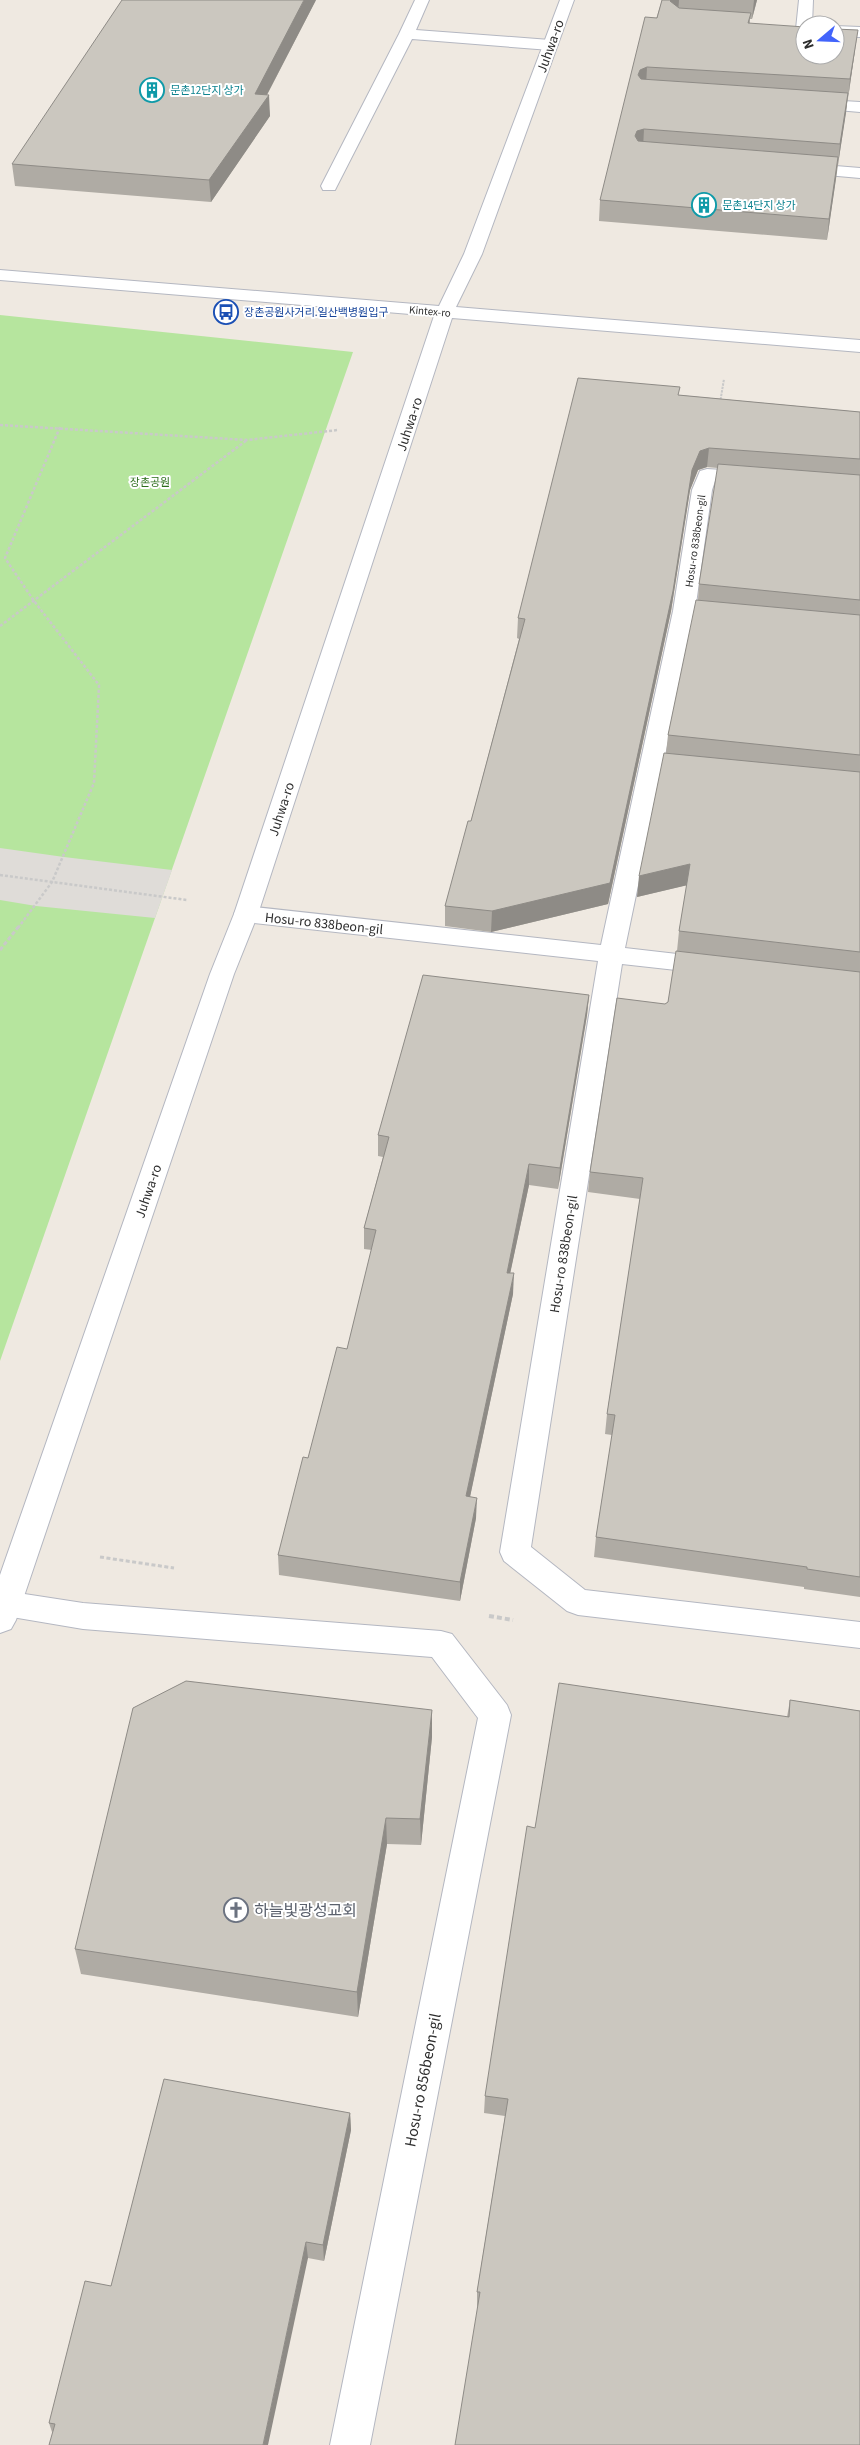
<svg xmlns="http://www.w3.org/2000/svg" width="860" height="2445" font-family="'Source Sans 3','Noto Sans KR',sans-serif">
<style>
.green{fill:#b6e59e}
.plaza{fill:#dfdcd8}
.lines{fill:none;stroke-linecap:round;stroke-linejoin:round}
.service-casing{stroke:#b4b7c1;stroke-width:2}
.minor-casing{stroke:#b4b7c1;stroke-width:2}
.tertiary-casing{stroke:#b4b7c1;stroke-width:2}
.path-far3{stroke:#c9c9c9;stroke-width:2;stroke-dasharray:2.5 1;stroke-linecap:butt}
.path-far2{stroke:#c9c9c9;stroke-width:2.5;stroke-dasharray:3 2;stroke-linecap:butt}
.path-far1{stroke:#c9c9c9;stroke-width:3;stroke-dasharray:4 2.5;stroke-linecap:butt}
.path{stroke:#c9c9c9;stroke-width:4;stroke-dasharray:5 3;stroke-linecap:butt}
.service{fill:#fff;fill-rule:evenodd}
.minor{fill:#fff;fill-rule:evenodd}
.tertiary{fill:#fff;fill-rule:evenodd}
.wall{fill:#afaba4}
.shaded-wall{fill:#8e8b86}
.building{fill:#cbc7bf;stroke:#8e8b86}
.labels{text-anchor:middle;stroke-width:4;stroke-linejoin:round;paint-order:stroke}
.far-culture-label{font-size:11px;fill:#0d838f;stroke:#fff;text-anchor:start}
.far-street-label{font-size:11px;fill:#2e2e2e;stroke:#fff}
.far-transit-label{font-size:11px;fill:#164399;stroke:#fff;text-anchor:start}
.far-park-label{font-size:11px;fill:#2c6e1b;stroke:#fff}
.street-label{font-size:14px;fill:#2e2e2e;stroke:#fff}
.near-worship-label{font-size:16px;fill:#5b616d;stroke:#fff;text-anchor:start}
.near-street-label{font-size:16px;fill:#2e2e2e;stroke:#fff}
</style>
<rect width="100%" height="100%" fill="#efe9e1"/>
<path class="green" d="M0,315L353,352L0,1361Z"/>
<path class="plaza" d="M0,848L64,857L172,870L155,918L36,906L0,900Z"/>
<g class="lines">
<defs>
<g id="service">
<path d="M415,0H429L416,30L550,40L558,45L550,50L412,39L337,186L335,190H323L321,186L399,34Z"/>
<path d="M799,0H813L812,25H805L804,34L796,29Z"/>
<path d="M835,26L860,27V37L835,36Z"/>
<path d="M809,99L860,102V112L803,107L801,104Z"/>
<path d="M799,163L860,168V178L793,172L791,168L793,164Z"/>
</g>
<g id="minor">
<path d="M707,469L754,472L761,474L764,478L761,482L754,484L715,481L712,490L695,611L625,948L712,958L721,960L724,966L721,972L712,974L622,964L531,1547L585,1590L860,1622V1648L578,1615L567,1611L504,1561L500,1552L598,961L246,922L237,920L234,914L237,908L246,906L601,945L673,611L692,490L700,471Z"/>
<path d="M5,1591L83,1603L441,1631L452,1634L507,1705L511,1715L370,2445H330L478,1718L432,1657L83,1629L0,1615V1593Z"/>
</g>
<path id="tertiary" d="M560,0H574L482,254L456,307L860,340V352L452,318L258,914L234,974L16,1620L11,1629L0,1633V1575L210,974L234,914L434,316L0,280V270L439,306L464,254Z"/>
</defs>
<use href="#service" class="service-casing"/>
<use href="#minor" class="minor-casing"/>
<use href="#tertiary" class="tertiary-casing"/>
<path class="path-far3" d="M720,403L724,379"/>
<g class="path-far2">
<path d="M0,425L247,440L338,430"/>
<path d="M0,626L247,440"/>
<path d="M0,875L187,900"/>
<path d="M18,928L52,882L94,783L99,685L34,601L5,558L60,427"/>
</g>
<g class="path-far1">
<path d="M0,950L19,926"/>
<path d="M100,1557L174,1568"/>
</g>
<path class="path" d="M489,1616L513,1620"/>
<use href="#service" class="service"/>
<use href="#minor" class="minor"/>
<use href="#tertiary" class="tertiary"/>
</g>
<g class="wall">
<path d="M316,0L267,95L270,116L211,202L15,186L12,164Z"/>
<path d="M662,0H757L752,19H750V24L855,50L827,240L599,221L600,200Z"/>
<path d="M679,395L860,412V1597L804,1589V1587L594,1557L596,1537L612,1435L605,1434L607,1414L640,1199L588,1192L590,1172L665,1004L668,1002L677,951L679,931L687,885L637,897L666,753L668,735L698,600L699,584L718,468L707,467L698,470L690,490L671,611L608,904L491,932L445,926V906L471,821L519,639L517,638L518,618Z"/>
<path d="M589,995L587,1015L558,1189L529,1185L510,1273L513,1294L470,1496L476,1518L460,1601L279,1575L278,1555L308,1458L347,1349L372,1250L364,1249V1228L383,1157L378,1156V1135Z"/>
<path d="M790,1700L860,1711L477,2307V2292L505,2116L484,2113L485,2096L535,1828L787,1717Z"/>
<path d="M432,1710V1737L421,1845L387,1844L358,2017L81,1974L75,1949Z"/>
<path d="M350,2113L351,2130L324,2261L308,2258L52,2432L49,2423L111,2286Z"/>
</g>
<g class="shaded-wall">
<path d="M304,0H316L261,106L269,95L270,116L211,202L209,180Z"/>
<path d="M671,0H679L678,14L670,1Z"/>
<path d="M754,0H757L752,19Z"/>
<path d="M858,30L855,50L848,99L850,79Z"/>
<path d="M647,67L646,87L638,75L640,70Z"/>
<path d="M848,93L846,113L838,164L840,144Z"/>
<path d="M644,129L643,149L635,136L637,131Z"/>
<path d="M838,157L836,178L827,240L829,219Z"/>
<path d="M709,448L707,467L698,470L690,490L671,611L608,904L491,932L492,911L700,451Z"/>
<path d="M690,864L688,885L637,897L639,876Z"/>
<path d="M589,995L587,1015L558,1189L560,1168Z"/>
<path d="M529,1164V1185L506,1293L507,1273Z"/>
<path d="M514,1273L513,1294L466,1516V1496Z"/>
<path d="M477,1498L476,1518L460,1601V1582Z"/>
<path d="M432,1710V1737L421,1845L420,1819Z"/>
<path d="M386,1818L387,1844L358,2017L357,1992Z"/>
<path d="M350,2113L351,2130L324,2261L323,2245Z"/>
<path d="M306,2242L308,2258L268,2445H263Z"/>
</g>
<g class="building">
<path d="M122,0H304L255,94L269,95L209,180L12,164Z"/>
<path d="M662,0H671L670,1L679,8L751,13L748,23L805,27V55H835V29L858,30L850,79L647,67L640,70L638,75L641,79L848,93L840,144L644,129L637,131L635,136L638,141L838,157L829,219L600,200L645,17L657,18Z"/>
<path d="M578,378L680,387L678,395L860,412V459L709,448L700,451L692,470L673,591L610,883L492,911L445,906L468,821H471L525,619L518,618Z"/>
<path d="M718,464L860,475V600L699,584Z"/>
<path d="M696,600L860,615V755L668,735Z"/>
<path d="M664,753L860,772V952L679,931L690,864L639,876Z"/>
<path d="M676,951L860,972V1577L807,1569V1567L596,1537L615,1415L607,1414L643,1178L590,1172L617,998L665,1004L668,1002Z"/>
<path d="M423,975L589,995L560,1168L529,1164L507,1273H514L466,1496L477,1498L460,1582L278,1555L303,1457L308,1458L337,1347L347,1349L376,1230L364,1228L389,1137L378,1135Z"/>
<path d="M186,1681L432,1710L420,1819L386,1818L357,1992L75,1949L133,1708Z"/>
<path d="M559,1683L789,1717L790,1700L860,1711V2445H455L480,2292H477L508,2099L485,2096L527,1826L535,1828Z"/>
<path d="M164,2079L350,2113L323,2245L306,2242L263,2445H49L55,2424L49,2423L85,2281L111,2286Z"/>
</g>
<defs>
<symbol id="building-ring" viewBox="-11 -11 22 22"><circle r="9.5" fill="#fff" stroke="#0f9aa8" stroke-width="1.5"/><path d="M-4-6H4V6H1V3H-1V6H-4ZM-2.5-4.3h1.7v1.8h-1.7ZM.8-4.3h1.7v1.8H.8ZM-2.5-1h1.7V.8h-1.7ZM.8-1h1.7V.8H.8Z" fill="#0f9aa8"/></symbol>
<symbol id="bus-ring" viewBox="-11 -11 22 22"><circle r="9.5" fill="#fff" stroke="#1a4fb4" stroke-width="1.5"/><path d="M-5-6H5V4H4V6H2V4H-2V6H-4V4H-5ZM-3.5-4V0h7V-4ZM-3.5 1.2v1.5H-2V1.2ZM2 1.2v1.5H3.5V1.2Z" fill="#1a4fb4"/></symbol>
<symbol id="church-ring" viewBox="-11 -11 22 22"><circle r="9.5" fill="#fff" stroke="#6b7280" stroke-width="1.5"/><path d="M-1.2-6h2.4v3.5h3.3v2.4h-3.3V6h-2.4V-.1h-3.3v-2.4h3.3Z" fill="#6b7280"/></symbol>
</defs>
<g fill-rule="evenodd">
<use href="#building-ring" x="138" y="76" width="28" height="28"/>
<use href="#building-ring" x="690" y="191" width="28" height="28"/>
<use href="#bus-ring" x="212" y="298" width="28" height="28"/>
<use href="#church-ring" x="222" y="1896" width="28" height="28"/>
</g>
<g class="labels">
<g class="far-culture-label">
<text x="170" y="94">문촌12단지 상가</text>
<text x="722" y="209">문촌14단지 상가</text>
</g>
<g class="far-street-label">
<text transform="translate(430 311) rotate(5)" y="4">Kintex-ro</text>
<text transform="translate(695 541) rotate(-82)" y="4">Hosu-ro 838beon-gil</text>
</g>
<g class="far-transit-label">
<text x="244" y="316">장촌공원사거리.일산백병원입구</text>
</g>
<g class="far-park-label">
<text x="150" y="486">장촌공원</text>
</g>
<g class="street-label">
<text transform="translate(550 46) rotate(-70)" y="5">Juhwa-ro</text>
<text transform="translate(409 424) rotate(-72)" y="5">Juhwa-ro</text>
<text transform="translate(281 809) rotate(-72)" y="5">Juhwa-ro</text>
<text transform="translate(324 923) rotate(6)" y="5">Hosu-ro 838beon-gil</text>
<text transform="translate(148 1191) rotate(-71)" y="5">Juhwa-ro</text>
<text transform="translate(563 1254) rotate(-81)" y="5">Hosu-ro 838beon-gil</text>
</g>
<g class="near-worship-label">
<text x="254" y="1916">하늘빛광성교회</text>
</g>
<g class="near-street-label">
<text transform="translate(422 2080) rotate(-79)" y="6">Hosu-ro 856beon-gil</text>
</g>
</g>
<g transform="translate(820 40) rotate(251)"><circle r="24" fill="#ffffff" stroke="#ababab"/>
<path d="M0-4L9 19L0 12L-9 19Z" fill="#4264fb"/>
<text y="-8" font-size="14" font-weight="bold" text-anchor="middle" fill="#2e2e2e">N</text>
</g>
</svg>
